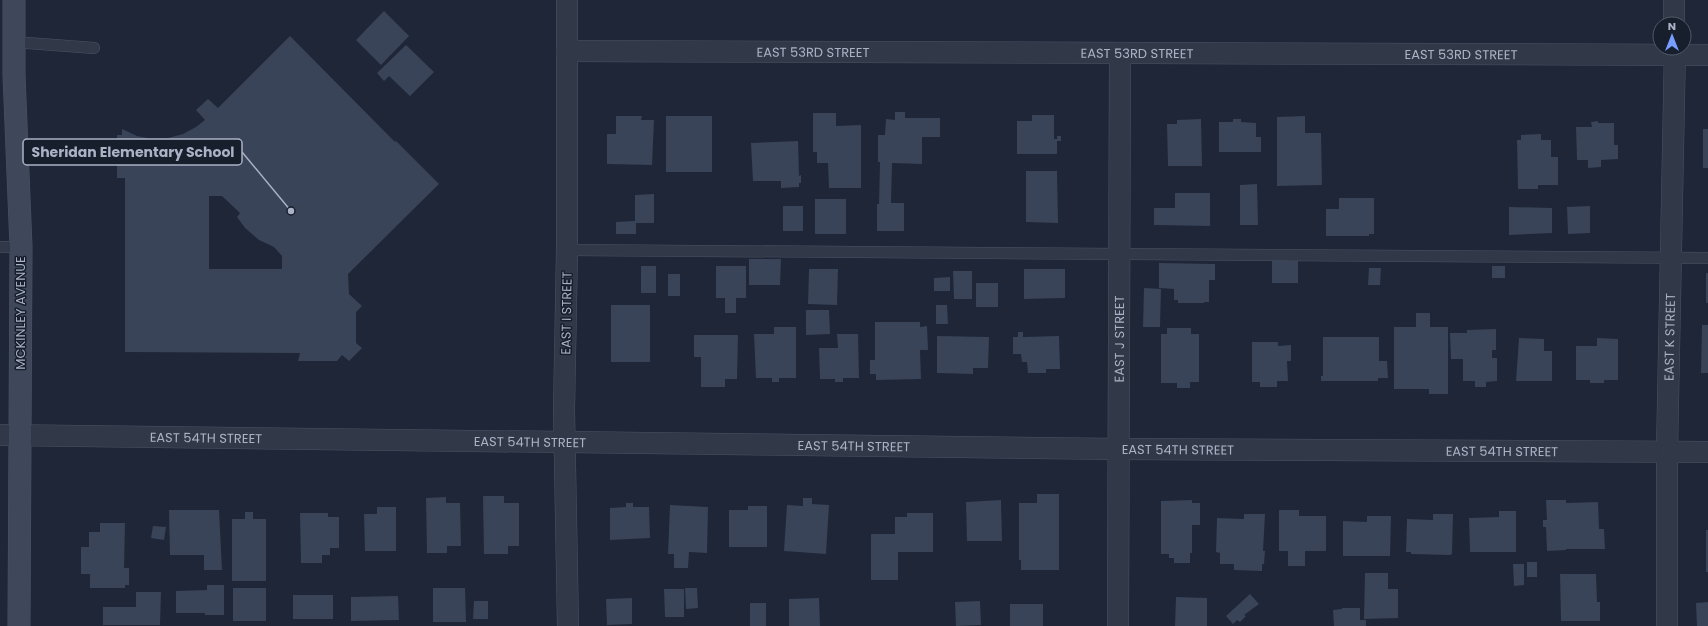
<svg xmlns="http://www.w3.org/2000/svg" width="1708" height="626" font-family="Poppins,sans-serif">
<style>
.building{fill:#394458;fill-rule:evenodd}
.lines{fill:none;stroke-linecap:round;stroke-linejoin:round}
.lane-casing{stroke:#4c5363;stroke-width:12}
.street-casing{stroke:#4c5363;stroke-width:22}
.secondary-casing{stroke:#4c5363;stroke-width:23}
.lane{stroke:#313848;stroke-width:11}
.street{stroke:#313848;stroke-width:21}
.secondary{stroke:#3f475b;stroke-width:22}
.labels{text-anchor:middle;stroke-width:3;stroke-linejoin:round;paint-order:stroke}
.street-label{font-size:13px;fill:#abb2c5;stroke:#171e2c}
.leader{fill:none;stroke:#abb2c5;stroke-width:1.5}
.callout-dot{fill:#abb2c5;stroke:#171e2c;stroke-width:1.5}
.callout{fill:#171e2c;stroke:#abb2c5;stroke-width:1.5}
.callout-label{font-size:14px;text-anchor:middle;font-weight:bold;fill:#abb2c5}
</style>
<rect width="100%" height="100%" fill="#1e2638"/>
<g class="building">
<path d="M384,11L409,36L381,65L356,40Z"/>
<path d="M290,36L395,142L396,141L439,184L348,274L349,294L362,306L356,312V343L362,348L349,361L342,355L337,361H298L300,353L125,352V178H117V135H122V129L137,136L152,139L168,138L183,134L196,127L205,120L196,110L208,99L218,108ZM209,196H222L240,213L237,217L245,228L259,240L274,247L282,256V269H209Z"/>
<path d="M406,45L434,72L410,96L389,76L384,81L377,73Z"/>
<path d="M895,112H905V118H940V137H922V164L892,163L891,203H904V231H877V204H879L880,162H878V135H885L886,119L895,120Z"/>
<path d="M813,113H836V126L861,125V188H829L828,163H817V152H813Z"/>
<path d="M1032,115H1054V139H1057V136H1061V141H1057V154H1017V121H1032Z"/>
<path d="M616,116H642L641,120H654L652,165L607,164V134H616Z"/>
<rect x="666" y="116" width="46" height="56"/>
<path d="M1305,116V133H1321L1322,185L1277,186V117Z"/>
<path d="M1201,119L1202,166H1168L1167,124H1177V120Z"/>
<path d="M1233,119H1241V122L1256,123V137H1261V152H1219V122H1233Z"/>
<path d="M1598,121V123H1614V145H1618V159L1601,160V167L1588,168V160H1577L1576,127H1592L1591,122Z"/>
<rect x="1703" y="129" width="5" height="39"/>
<path d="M1541,134V140H1551V157H1558V185H1538V189H1518L1517,140H1521V135Z"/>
<path d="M798,141L799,176L801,175V183H799V187L781,188V181H753L751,143Z"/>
<path d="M1026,171H1057L1058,223L1026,222Z"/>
<path d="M1257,184L1258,225H1240V185Z"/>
<path d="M1175,193H1210V226L1154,225V208H1175Z"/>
<path d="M654,194V223H636V234H616V222L635,221V195Z"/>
<path d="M1339,198H1374V234H1369V236H1326V209H1339Z"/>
<rect x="815" y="199" width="31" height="35"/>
<rect x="783" y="206" width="20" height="25"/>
<path d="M1590,206V233L1568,234L1567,207Z"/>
<path d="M1509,207L1552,208V233L1509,235Z"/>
<path d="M749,259H781L780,285H749Z"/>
<rect x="1272" y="260" width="26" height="23"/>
<path d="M1159,263L1215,264V280H1209V302H1204V303H1178V300H1174V289L1159,288Z"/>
<rect x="641" y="266" width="15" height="27"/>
<path d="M716,266H746V298H736V313H725V298H716Z"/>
<rect x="1492" y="266" width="13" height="12"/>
<path d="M1369,268H1381L1380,285H1368Z"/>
<path d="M809,269H838L837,305L808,304Z"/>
<path d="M1024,269H1065V298L1024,299Z"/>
<path d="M953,271H972V299H954Z"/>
<rect x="1706" y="273" width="2" height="30"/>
<rect x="668" y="274" width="12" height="22"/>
<path d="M950,277V291H934V278Z"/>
<rect x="976" y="283" width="22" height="24"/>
<path d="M1144,288L1161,289L1160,327H1143Z"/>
<rect x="611" y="305" width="39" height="57"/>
<path d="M936,305H947L948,324H936Z"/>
<path d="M806,310H829L830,334L806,335Z"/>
<path d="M1416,313H1430V327H1448V394H1429V389H1394V327H1416Z"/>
<path d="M875,322H920V327L927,326L928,350H920L921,379L876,380V374H870V360H875Z"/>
<path d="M1702,325H1708V373H1701Z"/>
<path d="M774,327H796V378H779V382H772V378H756L754,334H774Z"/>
<path d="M1167,328H1191V334H1199V382H1190V388H1177V383H1161V334H1167Z"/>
<path d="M1496,329V350H1492V358H1497V381L1486,382V387H1475V381H1463V359H1451L1450,333H1467V330Z"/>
<path d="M1018,332H1023V337L1059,336L1060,369H1046V373H1028L1027,362H1022L1021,354H1013V337H1018Z"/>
<path d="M837,334H858L859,378H843V382H835V379H820L819,348H838Z"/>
<path d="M694,335H738L737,379H725V387H701V357H694Z"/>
<path d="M937,336L989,337L988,368H973V374L937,373Z"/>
<path d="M1323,337H1379V361H1387L1388,378H1378V381H1321V376H1323Z"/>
<path d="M1519,338L1544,339V351H1552V381H1516Z"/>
<path d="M1597,338L1618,339V380H1604V383H1590V380H1576V346H1597Z"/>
<path d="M1252,342H1278V346L1291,345V361H1287L1288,381H1277V387H1260V382H1252Z"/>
<path d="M1037,494H1059V570H1021V560H1019V503H1037Z"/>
<path d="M483,496H504V503H519V546H508V554H484Z"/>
<path d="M446,497V503H460L461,546H447V553H427L426,498Z"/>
<path d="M803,498H812V504L829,505L826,554L784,551L787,505L803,506Z"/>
<path d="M1001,500L1002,541H967L966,502Z"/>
<path d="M1192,500V503H1200V525H1192V553H1190V563H1174V558H1169V554H1161V501Z"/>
<path d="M1546,500H1566V503L1598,502L1599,529H1604L1605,549H1566V550L1547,551L1546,527H1543V520H1547Z"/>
<path d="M626,503H633V507H649L650,538L610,540V508L626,507Z"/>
<path d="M670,505L708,507L707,553L689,552L688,568H674V554H668Z"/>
<path d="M748,506H767V547H729V510H748Z"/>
<path d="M377,507H396V551H365L364,514H377Z"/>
<path d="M169,510H219L222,570H204V555H170Z"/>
<path d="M1279,510H1299V516H1326V551H1305V566H1288V551H1279Z"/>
<path d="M1499,511H1516V552H1470L1469,518L1499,517Z"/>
<path d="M245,512H253V519H266V581H232V519H245Z"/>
<path d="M300,513H328V517H339V548H330V555H322V563H301Z"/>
<path d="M907,513H933V552H898V580H871V534H895V517H907Z"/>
<path d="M1244,514H1265L1263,551H1265L1264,564H1262V571L1234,570V564H1220V553L1216,552L1217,518L1244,519Z"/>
<path d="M1433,514H1453L1452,554L1450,555L1411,554V552H1406L1407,519L1433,520Z"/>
<path d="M1367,516H1391L1390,556H1343V521L1367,522Z"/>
<path d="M100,523H125L124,568H129V585H125V588H90V574H81V547H89V532H100Z"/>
<path d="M153,526L166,527L164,540L151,538Z"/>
<rect x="1706" y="530" width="2" height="42"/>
<rect x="1527" y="562" width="10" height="15"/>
<path d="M1513,564H1524V585L1514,586Z"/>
<path d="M1365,573H1388V589H1398V618L1364,619Z"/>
<path d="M1560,574H1596L1597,602H1600V621H1561Z"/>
<path d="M207,585H224V615H205V613H176V591L207,590Z"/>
<rect x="233" y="588" width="33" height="33"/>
<path d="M433,588H465L466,622H433Z"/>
<path d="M685,588H697L698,608L686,609Z"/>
<path d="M664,589H684V617H665Z"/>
<path d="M136,592H161L160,625H103V607H136Z"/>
<path d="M1250,594L1259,604L1244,615L1246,616L1240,622L1237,620L1233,624L1226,616Z"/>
<rect x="293" y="595" width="40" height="24"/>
<path d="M398,596L399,620L351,621V597Z"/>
<path d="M1176,597L1207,598V626H1175Z"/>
<path d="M632,598V624L607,625L606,599Z"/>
<path d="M819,598L820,626H789V599Z"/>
<path d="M474,601H488V619H473Z"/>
<path d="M980,601L981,625L956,626L955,602Z"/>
<path d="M1708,602V626H1697L1696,603Z"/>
<rect x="750" y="603" width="16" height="23"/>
<rect x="1010" y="604" width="33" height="22"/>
<path d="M1342,608H1360V620H1366V626H1334L1333,610L1342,609Z"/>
</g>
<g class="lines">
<defs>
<g id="lane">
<path d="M14,42L94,48"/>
<path d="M0,247H21"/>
<path d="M567,250L1708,258"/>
</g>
<g id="street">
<path d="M567,0V250L564,410L568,626"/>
<path d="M1674,0V24"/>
<path id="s1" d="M567,51L1708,55"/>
<path id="s2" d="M0,435L1118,449L1708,452"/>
<path id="s3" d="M1118,626L1120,53"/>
<path id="s4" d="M1667,626V452L1675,48"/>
</g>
<path id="secondary" d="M14,0V75L21,247L19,626"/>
</defs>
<use href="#lane" class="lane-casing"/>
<use href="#street" class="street-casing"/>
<use href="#secondary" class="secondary-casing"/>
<use href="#lane" class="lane"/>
<use href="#street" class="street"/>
<use href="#secondary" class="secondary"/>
</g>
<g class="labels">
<g class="street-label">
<text dy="5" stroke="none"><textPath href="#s1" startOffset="246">EAST 53RD STREET</textPath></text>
<text dy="5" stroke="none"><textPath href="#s1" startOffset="570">EAST 53RD STREET</textPath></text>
<text dy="5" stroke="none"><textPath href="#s1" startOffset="894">EAST 53RD STREET</textPath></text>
<text transform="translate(20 313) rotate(-90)" y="5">MCKINLEY AVENUE</text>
<text transform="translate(566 313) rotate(-89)" y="5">EAST I STREET</text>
<text dy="5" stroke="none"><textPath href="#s4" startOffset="289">EAST K STREET</textPath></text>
<text dy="5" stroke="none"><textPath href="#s3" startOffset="287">EAST J STREET</textPath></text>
<text dy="5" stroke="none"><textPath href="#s2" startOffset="206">EAST 54TH STREET</textPath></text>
<text dy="5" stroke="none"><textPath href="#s2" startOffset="530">EAST 54TH STREET</textPath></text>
<text dy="5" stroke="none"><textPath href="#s2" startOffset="854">EAST 54TH STREET</textPath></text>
<text dy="5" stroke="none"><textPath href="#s2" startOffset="1178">EAST 54TH STREET</textPath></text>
<text dy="5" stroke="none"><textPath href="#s2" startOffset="1502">EAST 54TH STREET</textPath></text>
</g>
</g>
<path class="leader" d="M291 211L242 152"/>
<circle class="callout-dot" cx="291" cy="211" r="4"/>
<rect class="callout" x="23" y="139" width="219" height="26" rx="4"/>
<g class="callout-label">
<text x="133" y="157">Sheridan Elementary School</text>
</g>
<g transform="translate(1672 36)"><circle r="19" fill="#171e2c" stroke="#525969"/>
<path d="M0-3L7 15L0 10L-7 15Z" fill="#769dff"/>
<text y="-6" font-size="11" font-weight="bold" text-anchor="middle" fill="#abb2c5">N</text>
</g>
</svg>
